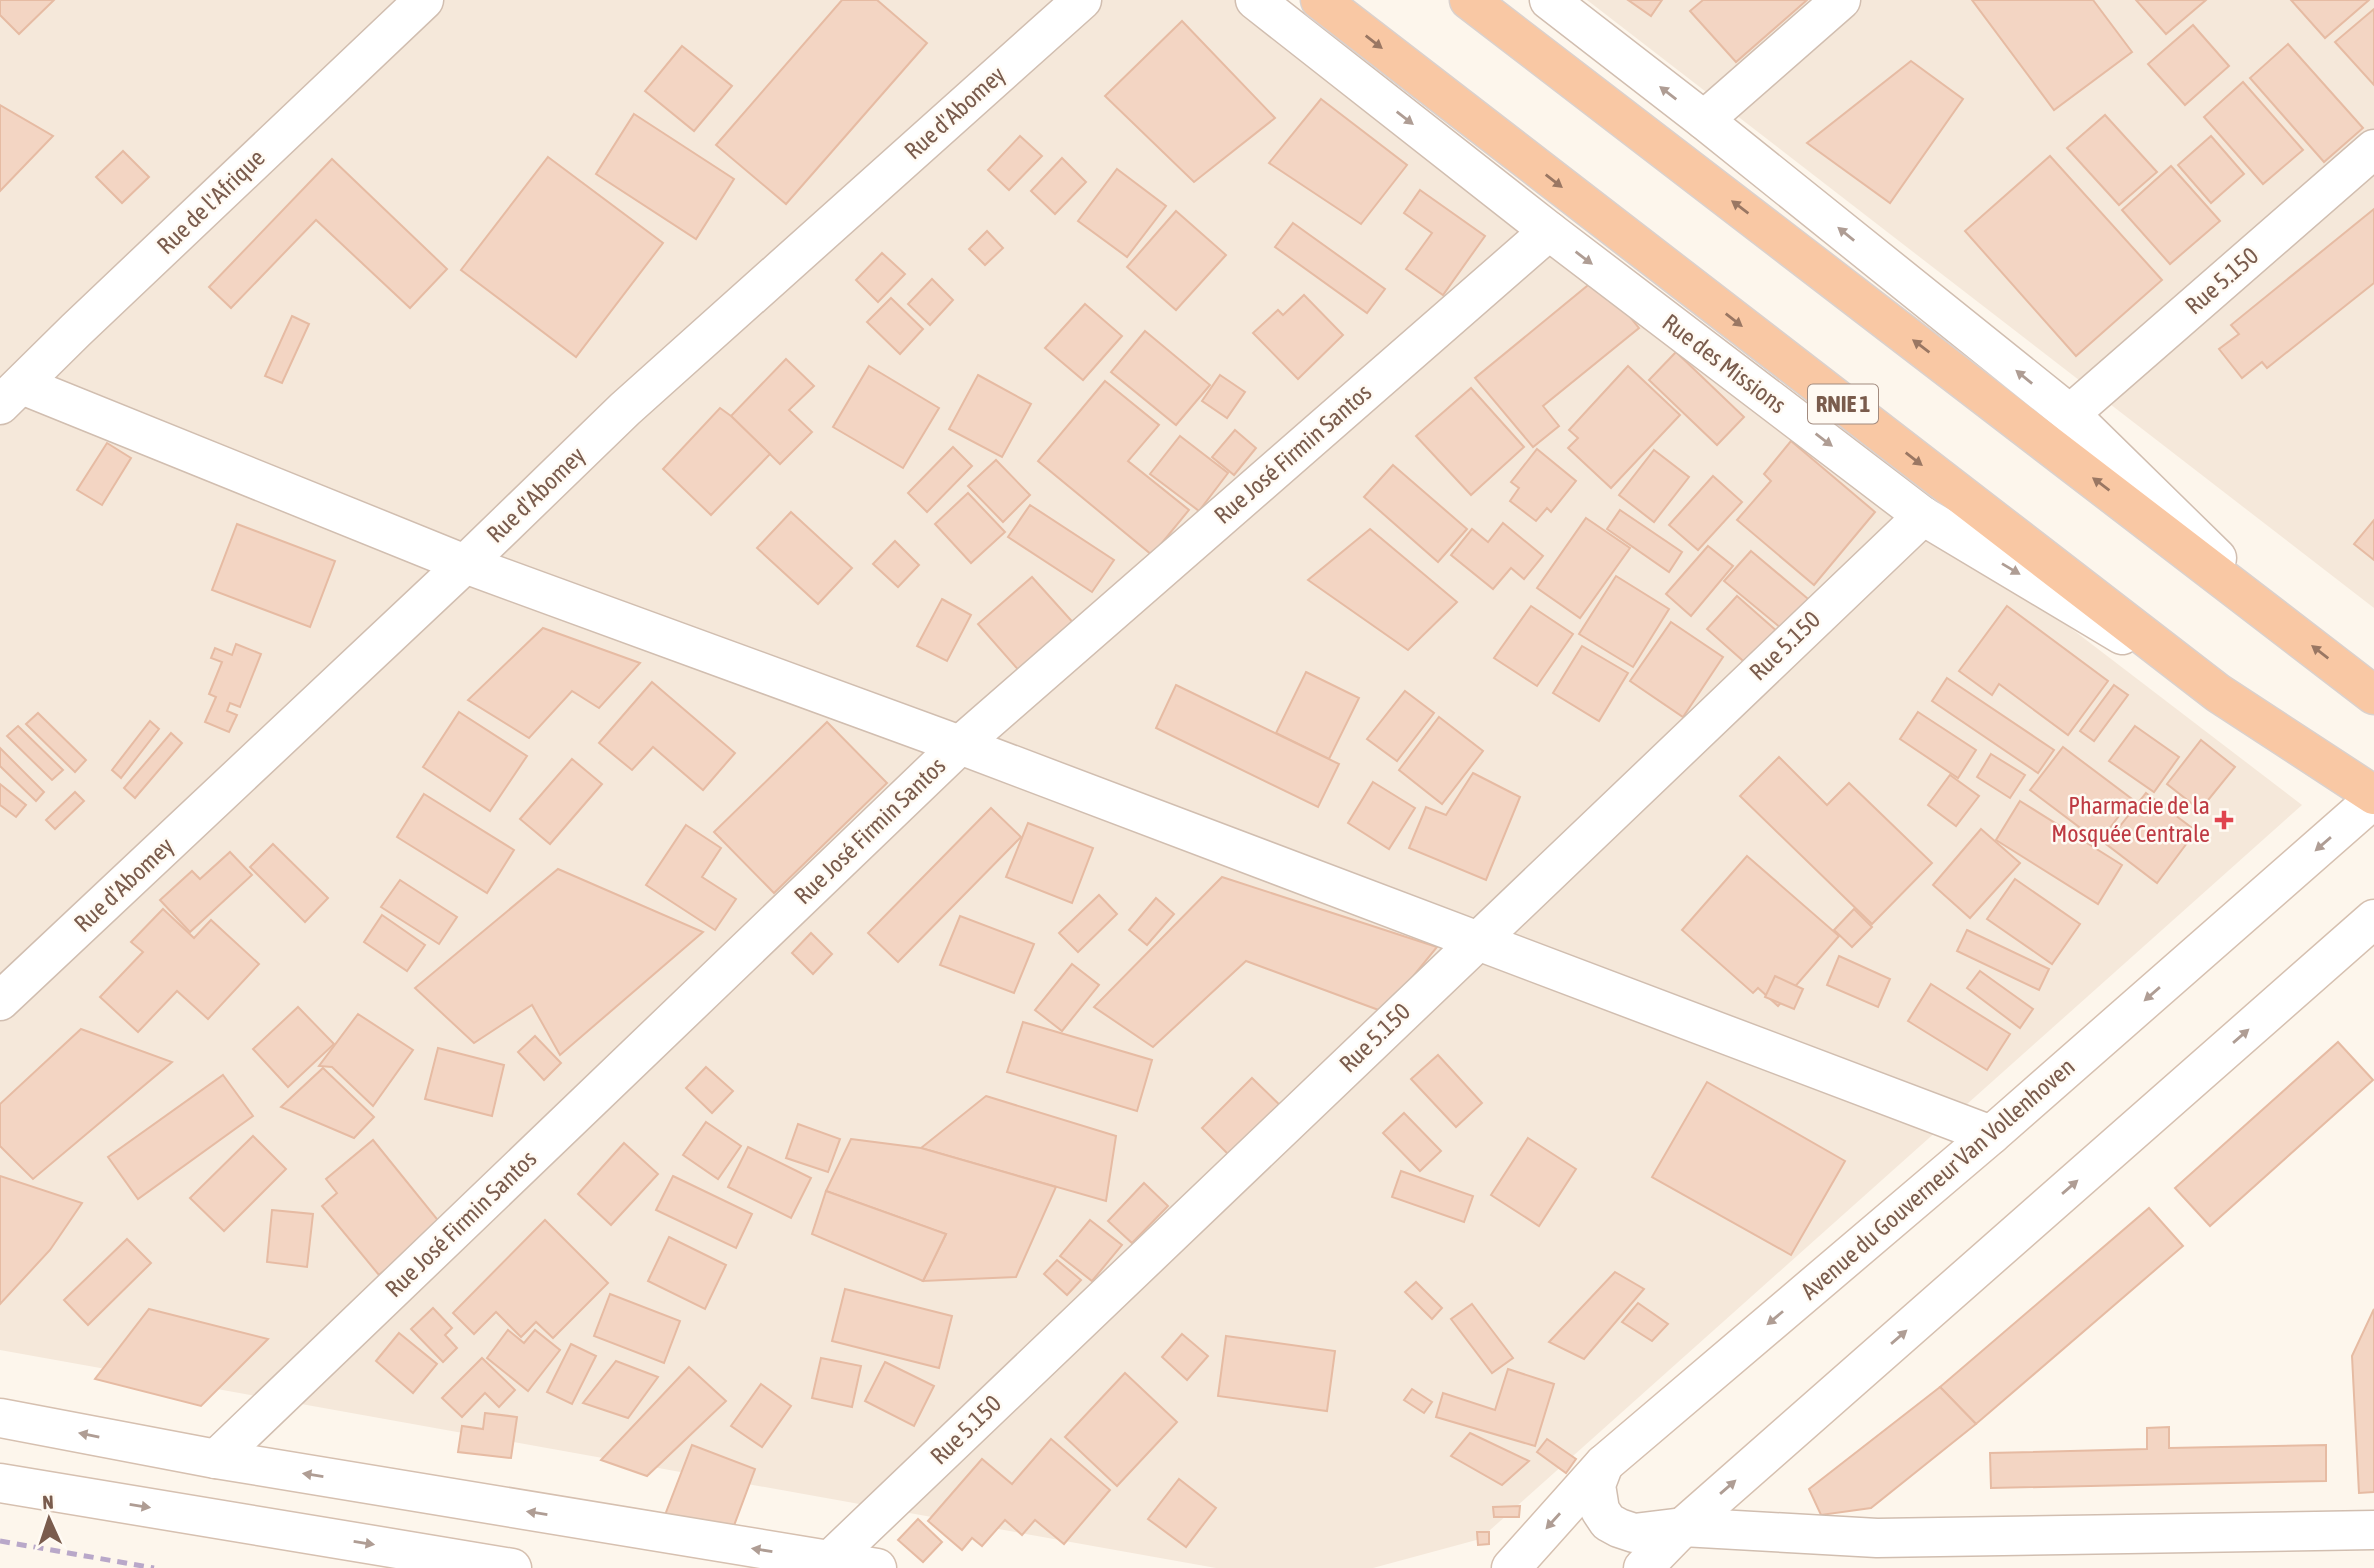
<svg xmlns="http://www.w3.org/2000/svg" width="2374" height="1568" font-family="'Asap Condensed',sans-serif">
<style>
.residential{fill:#f5e8da}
.building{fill:#f3d5c3;stroke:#e6bba3;stroke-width:2}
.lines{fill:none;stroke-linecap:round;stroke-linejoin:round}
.minor-casing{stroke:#d1beb0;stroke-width:41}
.tertiary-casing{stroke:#d1beb0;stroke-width:41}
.secondary-casing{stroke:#d6c0b0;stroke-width:41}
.trunk-casing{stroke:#dad1cd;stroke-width:41}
.minor{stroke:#fff;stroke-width:38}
.tertiary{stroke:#fff;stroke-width:38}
.secondary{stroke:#fff;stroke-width:38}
.trunk{stroke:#f9c8a4;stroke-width:38}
.rail{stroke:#b9a8c9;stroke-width:5;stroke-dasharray:10 7;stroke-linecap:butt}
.oneway{fill:#9a7763}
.oneway2{fill:#af9d94}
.health-dot{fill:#e0444e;stroke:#fffaf3;stroke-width:2.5}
.labels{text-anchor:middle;stroke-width:5;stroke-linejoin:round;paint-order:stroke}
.shield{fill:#fffaf3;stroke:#a28b7f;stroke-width:2}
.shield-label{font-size:23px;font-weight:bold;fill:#7a5c4d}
.street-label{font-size:24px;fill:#7a5c4d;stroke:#fffaf3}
.health-label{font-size:24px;fill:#be3a42;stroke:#fffaf3;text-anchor:end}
</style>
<rect width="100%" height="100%" fill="#fdf6ec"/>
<g class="residential">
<path d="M0,0H1250L2302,805L1480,1539L1373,1568H1216L0,1350Z"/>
<path d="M1587,0H2374V608Z"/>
</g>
<g class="building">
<path d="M0,0H54L19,34L0,15Z"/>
<path d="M842,0H877L927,43L786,204L716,145Z"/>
<path d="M1628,0H1662L1651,16Z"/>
<path d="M1703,0H1807L1736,62L1690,11Z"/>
<path d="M1972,0H2093L2132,52L2054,110Z"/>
<path d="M2136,0H2206L2166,34Z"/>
<path d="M2291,0H2369L2325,38Z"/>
<path d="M2374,9V85L2335,42Z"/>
<path d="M1182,21L1275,118L1194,182L1105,96Z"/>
<path d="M2193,25L2229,66L2185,105L2148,64Z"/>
<path d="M2288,44L2363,128L2324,162L2250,78Z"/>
<path d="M682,46L732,86L694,131L645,91Z"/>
<path d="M1911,61L1963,99L1890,203L1807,143Z"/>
<path d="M2243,82L2303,150L2263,184L2204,117Z"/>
<path d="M1321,99L1407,165L1361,224L1269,163Z"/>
<path d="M0,105L53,136L0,191Z"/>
<path d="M634,114L734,179L696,239L596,174Z"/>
<path d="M2105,115L2157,172L2119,205L2067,148Z"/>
<path d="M1020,136L1042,156L1009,190L988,170Z"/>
<path d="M2211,136L2244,174L2211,203L2178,165Z"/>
<path d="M123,151L149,177L122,203L96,177Z"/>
<path d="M2050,156L2162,280L2076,356L1965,231Z"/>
<path d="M548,157L663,243L576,357L461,270Z"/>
<path d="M1062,158L1086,182L1055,214L1031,191Z"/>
<path d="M332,159L447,269L410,308L316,220L231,308L209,287Z"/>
<path d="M2171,166L2220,221L2170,264L2122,210Z"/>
<path d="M1117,169L1166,206L1127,257L1078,221Z"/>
<path d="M1420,190L1485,236L1443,295L1406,269L1432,233L1404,213Z"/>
<path d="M2374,209V283L2267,368L2262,362L2242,378L2219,349L2239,334L2231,325Z"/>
<path d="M1176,211L1226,255L1176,310L1127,267Z"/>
<path d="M1293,223L1385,289L1367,313L1275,247Z"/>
<path d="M987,231L1003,248L985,265L969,249Z"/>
<path d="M882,253L905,274L878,302L856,280Z"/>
<path d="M1598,277L1639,328L1543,406L1559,426L1533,447L1475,378Z"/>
<path d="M932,279L953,300L930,325L908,304Z"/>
<path d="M1304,295L1343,335L1298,379L1253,333L1278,310L1283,315Z"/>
<path d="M891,298L923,329L900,354L867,322Z"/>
<path d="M1085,304L1122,336L1083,380L1045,348Z"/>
<path d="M292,316L309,324L282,383L265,376Z"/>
<path d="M1145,331L1210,385L1176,425L1111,372Z"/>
<path d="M1676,352L1744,417L1717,445L1649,380Z"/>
<path d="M786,359L814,386L789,410L812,432L780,464L731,416Z"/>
<path d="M869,366L939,408L903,468L833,427Z"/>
<path d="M1628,366L1680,415L1611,488L1568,448L1578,438L1569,430Z"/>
<path d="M978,375L1031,404L1002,457L949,429Z"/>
<path d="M1220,375L1245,392L1227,418L1202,401Z"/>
<path d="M1105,381L1159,425L1128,461L1189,510L1152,555L1038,461Z"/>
<path d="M1471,388L1524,447L1471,495L1416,436Z"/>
<path d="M720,408L731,416L770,454L711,515L663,469Z"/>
<path d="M1235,430L1256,448L1234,475L1212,457Z"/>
<path d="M1180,436L1228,473L1199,511L1150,474Z"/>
<path d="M1791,441L1875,512L1814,585L1737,520L1771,481L1764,474Z"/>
<path d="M107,443L131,458L102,505L77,490Z"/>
<path d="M953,447L972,466L927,512L908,493Z"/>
<path d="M1537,449L1576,481L1551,512L1547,508L1536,521L1510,501L1519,488L1511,482Z"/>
<path d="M1654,450L1689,477L1654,522L1619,495Z"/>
<path d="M996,460L1030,495L1003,522L968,486Z"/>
<path d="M1393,465L1467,529L1438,562L1364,497Z"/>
<path d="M1713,476L1742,502L1698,550L1669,525Z"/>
<path d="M968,493L1005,532L971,563L935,524Z"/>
<path d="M1030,505L1114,560L1092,592L1008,537Z"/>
<path d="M1620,510L1682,552L1669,572L1607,529Z"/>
<path d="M791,512L852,568L818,604L757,548Z"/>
<path d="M1586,518L1630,548L1580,618L1537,588Z"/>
<path d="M2374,520V560L2354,544Z"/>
<path d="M1503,523L1543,556L1524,579L1511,568L1493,589L1451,555L1472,529L1488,542Z"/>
<path d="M237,524L335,561L310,627L212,590Z"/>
<path d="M1370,529L1457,602L1408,650L1308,580Z"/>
<path d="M895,541L919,565L898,587L873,564Z"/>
<path d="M1708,546L1733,566L1691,616L1666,594Z"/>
<path d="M1751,551L1813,603L1787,633L1724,581Z"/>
<path d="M1616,576L1669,609L1633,667L1579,634Z"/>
<path d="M1032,577L1077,627L1022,674L978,624Z"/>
<path d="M1737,596L1779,633L1750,667L1707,629Z"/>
<path d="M942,599L971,615L947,661L917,646Z"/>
<path d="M1531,606L1573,634L1537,686L1494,658Z"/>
<path d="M2007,606L2108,681L2068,735L1999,684L1992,695L1959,671Z"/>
<path d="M1671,622L1723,657L1683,717L1630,681Z"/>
<path d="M543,628L640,663L599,708L572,691L529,738L468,700Z"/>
<path d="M236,644L261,654L240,707L230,703L227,711L237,715L229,732L205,722L216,697L209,694L222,662L211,658L215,648L232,655Z"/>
<path d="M1582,646L1628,673L1599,721L1553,693Z"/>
<path d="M1306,672L1359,698L1329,759L1276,733Z"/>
<path d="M1947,678L2054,750L2038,773L1932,701Z"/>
<path d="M652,682L735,753L703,790L653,747L632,770L599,743Z"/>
<path d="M1176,685L1339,764L1318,807L1156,728Z"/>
<path d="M2114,685L2128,695L2094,741L2080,731Z"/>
<path d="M1405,691L1434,713L1397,761L1367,739Z"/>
<path d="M459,712L527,756L490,811L423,767Z"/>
<path d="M1918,712L1976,750L1958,778L1900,739Z"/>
<path d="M38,713L86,760L75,772L26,724Z"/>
<path d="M1439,717L1483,751L1442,804L1399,770Z"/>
<path d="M150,721L159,729L121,778L112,770Z"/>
<path d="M827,722L887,783L774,893L714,832Z"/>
<path d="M18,726L63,770L52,780L7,736Z"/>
<path d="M2135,726L2179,757L2154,792L2109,761Z"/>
<path d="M171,733L182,743L135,798L124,788Z"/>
<path d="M2201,740L2235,767L2200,810L2167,784Z"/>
<path d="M2063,747L2132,799L2099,842L2030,790Z"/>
<path d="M0,748L44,792L36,801L0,766Z"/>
<path d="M1991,754L2025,775L2010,798L1977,777Z"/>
<path d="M1779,757L1827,805L1849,783L1932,863L1872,924L1740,796Z"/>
<path d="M572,759L602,784L550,844L520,819Z"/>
<path d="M1473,773L1520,797L1486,880L1409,848L1426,807L1446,815Z"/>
<path d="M1950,775L1979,796L1956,826L1928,805Z"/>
<path d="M1373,782L1415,808L1389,849L1348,823Z"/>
<path d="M0,784L26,805L16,817L0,805Z"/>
<path d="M75,792L84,801L55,829L46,820Z"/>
<path d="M2146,793L2196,831L2157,883L2106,844Z"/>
<path d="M424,794L514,850L487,893L397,837Z"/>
<path d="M2020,801L2122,865L2098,904L1996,840Z"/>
<path d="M991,808L1021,837L898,962L868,933Z"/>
<path d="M1028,823L1093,848L1072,903L1006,877Z"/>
<path d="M686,825L721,848L702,877L736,899L715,930L646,885Z"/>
<path d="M1981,829L2020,863L1970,918L1933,885Z"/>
<path d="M273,844L328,898L305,922L250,867Z"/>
<path d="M230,852L252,875L190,932L160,900L192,871L200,879Z"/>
<path d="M1747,856L1839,936L1778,1006L1758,988L1753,993L1682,930Z"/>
<path d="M558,869L703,932L560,1055L532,1005L474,1043L415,988Z"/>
<path d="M1222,877L1437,947L1384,1012L1246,961L1153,1047L1094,1007Z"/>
<path d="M2015,879L2080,924L2052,964L1987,919Z"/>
<path d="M400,880L457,917L439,944L381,907Z"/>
<path d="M1099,895L1117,914L1078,952L1059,933Z"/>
<path d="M1156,898L1174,914L1147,945L1129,930Z"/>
<path d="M163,909L194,938L211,920L259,964L208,1019L177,991L138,1032L100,997L143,952L131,942Z"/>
<path d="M1854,909L1872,927L1852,947L1834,930Z"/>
<path d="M382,915L425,945L407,971L364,942Z"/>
<path d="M960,916L1034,944L1014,993L940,965Z"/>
<path d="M1967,930L2049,969L2039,990L1957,951Z"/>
<path d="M811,933L832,954L813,974L792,953Z"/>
<path d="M1839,956L1890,979L1878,1007L1827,985Z"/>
<path d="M1072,964L1099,985L1062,1031L1035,1010Z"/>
<path d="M1980,971L2033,1009L2020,1028L1967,988Z"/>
<path d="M1775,976L1803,989L1794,1009L1765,997Z"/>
<path d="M1931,984L2010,1034L1987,1070L1908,1021Z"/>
<path d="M298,1007L334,1044L288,1087L253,1049Z"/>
<path d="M358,1014L413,1050L373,1106L332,1067L319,1066Z"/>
<path d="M1023,1022L1152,1060L1137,1111L1007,1072Z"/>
<path d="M81,1029L172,1062L33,1179L0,1146V1104Z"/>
<path d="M535,1036L561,1063L544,1080L518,1052Z"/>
<path d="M2338,1042L2373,1080L2210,1226L2175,1188Z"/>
<path d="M438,1048L504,1065L492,1116L425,1099Z"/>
<path d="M1438,1055L1482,1103L1456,1127L1411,1079Z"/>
<path d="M706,1067L733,1091L712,1113L686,1088Z"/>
<path d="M323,1068L374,1117L354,1138L281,1107Z"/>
<path d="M223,1075L253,1116L138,1199L108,1157Z"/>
<path d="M1252,1078L1287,1112L1237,1163L1202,1128Z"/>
<path d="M1707,1082L1845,1161L1791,1255L1652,1177Z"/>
<path d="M986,1096L1116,1136L1106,1201L921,1148Z"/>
<path d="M1404,1113L1441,1151L1420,1171L1383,1133Z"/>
<path d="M706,1122L741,1146L718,1179L683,1155Z"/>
<path d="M798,1124L840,1139L828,1172L786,1158Z"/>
<path d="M253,1136L286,1169L224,1231L190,1198Z"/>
<path d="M1528,1138L1576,1169L1539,1226L1491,1195Z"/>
<path d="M851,1139L921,1148L1056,1187L1016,1277L923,1281L946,1234L826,1191Z"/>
<path d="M373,1140L441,1224L379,1275L322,1206L337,1193L326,1179Z"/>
<path d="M624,1143L658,1174L611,1225L578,1194Z"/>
<path d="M748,1147L811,1178L791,1218L728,1187Z"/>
<path d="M1401,1171L1473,1196L1464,1222L1392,1197Z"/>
<path d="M0,1176L82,1203L50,1250L0,1304Z"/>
<path d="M673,1176L752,1214L736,1248L656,1210Z"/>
<path d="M1144,1183L1168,1206L1132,1243L1108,1221Z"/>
<path d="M826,1191L946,1234L923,1281L812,1234Z"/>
<path d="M2149,1208L2183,1246L1976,1424L1940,1387Z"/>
<path d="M272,1210L313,1214L307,1267L267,1262Z"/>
<path d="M545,1220L608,1283L553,1338L536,1322L521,1337L496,1312L474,1334L453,1313Z"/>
<path d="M1090,1220L1122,1245L1092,1281L1060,1256Z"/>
<path d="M669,1237L726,1265L705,1309L648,1281Z"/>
<path d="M127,1239L151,1263L88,1325L64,1300Z"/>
<path d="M1057,1260L1081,1280L1067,1295L1044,1274Z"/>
<path d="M1615,1272L1644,1289L1584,1359L1549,1342Z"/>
<path d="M1416,1282L1442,1308L1432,1319L1405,1292Z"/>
<path d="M845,1289L952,1316L939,1368L832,1341Z"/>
<path d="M610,1294L680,1321L664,1363L594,1336Z"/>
<path d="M1638,1303L1668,1324L1652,1341L1622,1322Z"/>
<path d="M1472,1304L1513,1358L1492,1373L1451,1319Z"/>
<path d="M433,1308L452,1328L445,1335L457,1348L443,1362L411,1329Z"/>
<path d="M149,1309L268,1339L201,1406L95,1379Z"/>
<path d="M2374,1309V1492L2359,1493L2352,1356Z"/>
<path d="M508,1330L524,1343L535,1330L560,1350L528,1391L487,1358Z"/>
<path d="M399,1333L437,1364L413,1393L376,1361Z"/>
<path d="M1182,1334L1208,1356L1187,1380L1162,1357Z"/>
<path d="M1226,1336L1335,1351L1327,1411L1218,1396Z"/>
<path d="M571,1344L596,1356L572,1404L547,1392Z"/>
<path d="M482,1358L515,1390L499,1407L485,1393L462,1417L442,1398Z"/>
<path d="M821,1358L861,1366L852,1407L812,1398Z"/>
<path d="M616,1361L658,1377L628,1418L583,1403Z"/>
<path d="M885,1362L934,1386L914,1426L865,1401Z"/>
<path d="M689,1367L726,1401L647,1476L601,1460Z"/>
<path d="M1508,1369L1554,1384L1535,1446L1436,1417L1443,1393L1495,1410Z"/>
<path d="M1125,1373L1177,1422L1117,1486L1065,1437Z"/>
<path d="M761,1384L791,1406L762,1447L731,1426Z"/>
<path d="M1940,1387L1976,1424L1871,1508L1821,1515L1809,1489Z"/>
<path d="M1412,1389L1432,1402L1424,1413L1404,1400Z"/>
<path d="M485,1413L517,1417L511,1458L458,1452L462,1426L483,1429Z"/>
<path d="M2169,1427V1448L2326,1445V1481L1991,1488L1990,1453L2147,1449V1428Z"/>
<path d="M1470,1433L1529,1461L1502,1485L1451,1456Z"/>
<path d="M1051,1439L1110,1490L1064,1544L1035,1520L1022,1535L1005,1520L982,1546L972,1538L962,1550L928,1521L982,1459L1012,1484Z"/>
<path d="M1547,1439L1576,1459L1566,1473L1537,1452Z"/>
<path d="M692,1445L755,1469L729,1539L665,1515Z"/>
<path d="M1179,1479L1216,1508L1186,1547L1148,1519Z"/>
<path d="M1520,1506L1519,1517H1494L1493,1507Z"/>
<path d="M918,1519L942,1542L923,1562L898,1540Z"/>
<path d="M1477,1532H1489V1544L1478,1545Z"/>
</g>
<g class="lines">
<defs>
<g id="minor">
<path d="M1255,0L1549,231L1923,516L2122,635"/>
<path d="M1549,0L1704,120L2070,414L2217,558"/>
<path d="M1704,120L1841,0"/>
<path d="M22,385L465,564L960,745L1991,1135"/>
<path d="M0,405L76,330L424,0"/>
<path d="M2070,414L2374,149"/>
<path d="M0,1001L465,564L625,409L1082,0"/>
<path d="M216,1459L960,745L1549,231"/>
<path d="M829,1561L1923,516"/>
</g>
<path id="tertiary" d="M1604,1464L1596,1485L1600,1510L1608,1522L1619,1528L1634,1533L1683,1527L1877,1538L2374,1530"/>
<g id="secondary">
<path d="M0,1418L216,1459L877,1568"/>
<path d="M0,1483L512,1568"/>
<path d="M1511,1568L1604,1464L1991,1135L2374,799"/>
<path d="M1643,1568L1683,1527L2374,919"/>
</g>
<g id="trunk">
<path d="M1320,0L2218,693L2374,795"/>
<path d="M1469,0L2374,695"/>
</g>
</defs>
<use href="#minor" class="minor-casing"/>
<use href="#tertiary" class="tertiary-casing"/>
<use href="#secondary" class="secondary-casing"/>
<use href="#trunk" class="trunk-casing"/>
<use href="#minor" class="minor"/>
<use href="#tertiary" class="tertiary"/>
<use href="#secondary" class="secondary"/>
<use href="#trunk" class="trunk"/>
<path class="rail" d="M0,1541L154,1568"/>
</g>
<defs><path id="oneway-solid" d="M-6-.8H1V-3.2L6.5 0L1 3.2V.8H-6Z" transform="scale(1.75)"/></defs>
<g class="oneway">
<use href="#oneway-solid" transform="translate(1374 42) rotate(38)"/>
<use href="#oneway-solid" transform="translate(1554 181) rotate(38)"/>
<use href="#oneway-solid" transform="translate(1740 207) rotate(-143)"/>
<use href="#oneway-solid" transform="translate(1734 320) rotate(38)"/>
<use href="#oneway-solid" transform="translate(1921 346) rotate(-143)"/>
<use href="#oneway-solid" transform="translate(1914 459) rotate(38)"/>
<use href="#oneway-solid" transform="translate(2101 484) rotate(-143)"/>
<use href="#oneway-solid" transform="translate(2320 652) rotate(-142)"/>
</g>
<g class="oneway2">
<use href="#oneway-solid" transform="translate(1668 93) rotate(-142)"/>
<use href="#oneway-solid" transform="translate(1405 118) rotate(38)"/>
<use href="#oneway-solid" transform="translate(1846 234) rotate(-141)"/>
<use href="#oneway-solid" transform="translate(1584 258) rotate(37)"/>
<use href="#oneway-solid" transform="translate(2024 377) rotate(-141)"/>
<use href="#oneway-solid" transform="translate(1824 440) rotate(37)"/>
<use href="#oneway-solid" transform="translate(2011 569) rotate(31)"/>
<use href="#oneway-solid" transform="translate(2323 844) rotate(139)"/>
<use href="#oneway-solid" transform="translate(2152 994) rotate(139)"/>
<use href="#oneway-solid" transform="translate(2241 1036) rotate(-41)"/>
<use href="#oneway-solid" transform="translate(2070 1187) rotate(-41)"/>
<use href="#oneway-solid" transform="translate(1775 1318) rotate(140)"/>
<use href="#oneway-solid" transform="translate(1899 1337) rotate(-41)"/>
<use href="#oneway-solid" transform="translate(89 1435) rotate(-169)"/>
<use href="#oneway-solid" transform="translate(313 1475) rotate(-171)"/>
<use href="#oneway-solid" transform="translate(1728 1487) rotate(-41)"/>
<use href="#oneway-solid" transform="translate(140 1506) rotate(9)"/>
<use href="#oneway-solid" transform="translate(537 1513) rotate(-171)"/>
<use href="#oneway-solid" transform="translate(1553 1521) rotate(132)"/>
<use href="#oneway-solid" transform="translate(364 1543) rotate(9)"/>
<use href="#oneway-solid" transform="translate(762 1550) rotate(-171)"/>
</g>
<path class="health-dot" d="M2220.5 809.5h7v7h7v7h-7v7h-7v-7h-7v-7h7z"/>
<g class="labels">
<rect class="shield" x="1808" y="384.5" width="70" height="39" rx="5"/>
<g class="shield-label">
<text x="1843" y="412">RNIE 1</text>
</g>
<g class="street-label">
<text transform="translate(955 113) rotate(-42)" y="8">Rue d'Abomey</text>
<text transform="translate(211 202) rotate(-44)" y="8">Rue de l'Afrique</text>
<text transform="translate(2222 281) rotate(-41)" y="8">Rue 5.150</text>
<text transform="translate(1724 364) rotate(37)" y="8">Rue des Missions</text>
<text transform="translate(1293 454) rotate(-41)" y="8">Rue José Firmin Santos</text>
<text transform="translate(536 495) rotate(-44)" y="8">Rue d'Abomey</text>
<text transform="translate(1785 646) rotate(-44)" y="8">Rue 5.150</text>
<text transform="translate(870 831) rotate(-44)" y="8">Rue José Firmin Santos</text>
<text transform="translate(124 885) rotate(-43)" y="8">Rue d'Abomey</text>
<text transform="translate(1375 1038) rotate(-44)" y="8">Rue 5.150</text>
<text transform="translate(1938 1179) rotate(-41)" y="8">Avenue du Gouverneur Van Vollenhoven</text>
<text transform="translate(461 1224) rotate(-44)" y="8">Rue José Firmin Santos</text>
<text transform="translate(966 1430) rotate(-44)" y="8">Rue 5.150</text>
</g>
<g class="health-label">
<text x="2210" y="814">Pharmacie de la<tspan x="2210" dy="28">Mosquée Centrale</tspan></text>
</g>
</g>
<g transform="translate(49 1519) rotate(357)" stroke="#fffaf3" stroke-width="5" paint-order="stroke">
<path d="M0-5L12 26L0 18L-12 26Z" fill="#7a5c4d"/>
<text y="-10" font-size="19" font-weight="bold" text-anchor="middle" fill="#7a5c4d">N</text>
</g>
</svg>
